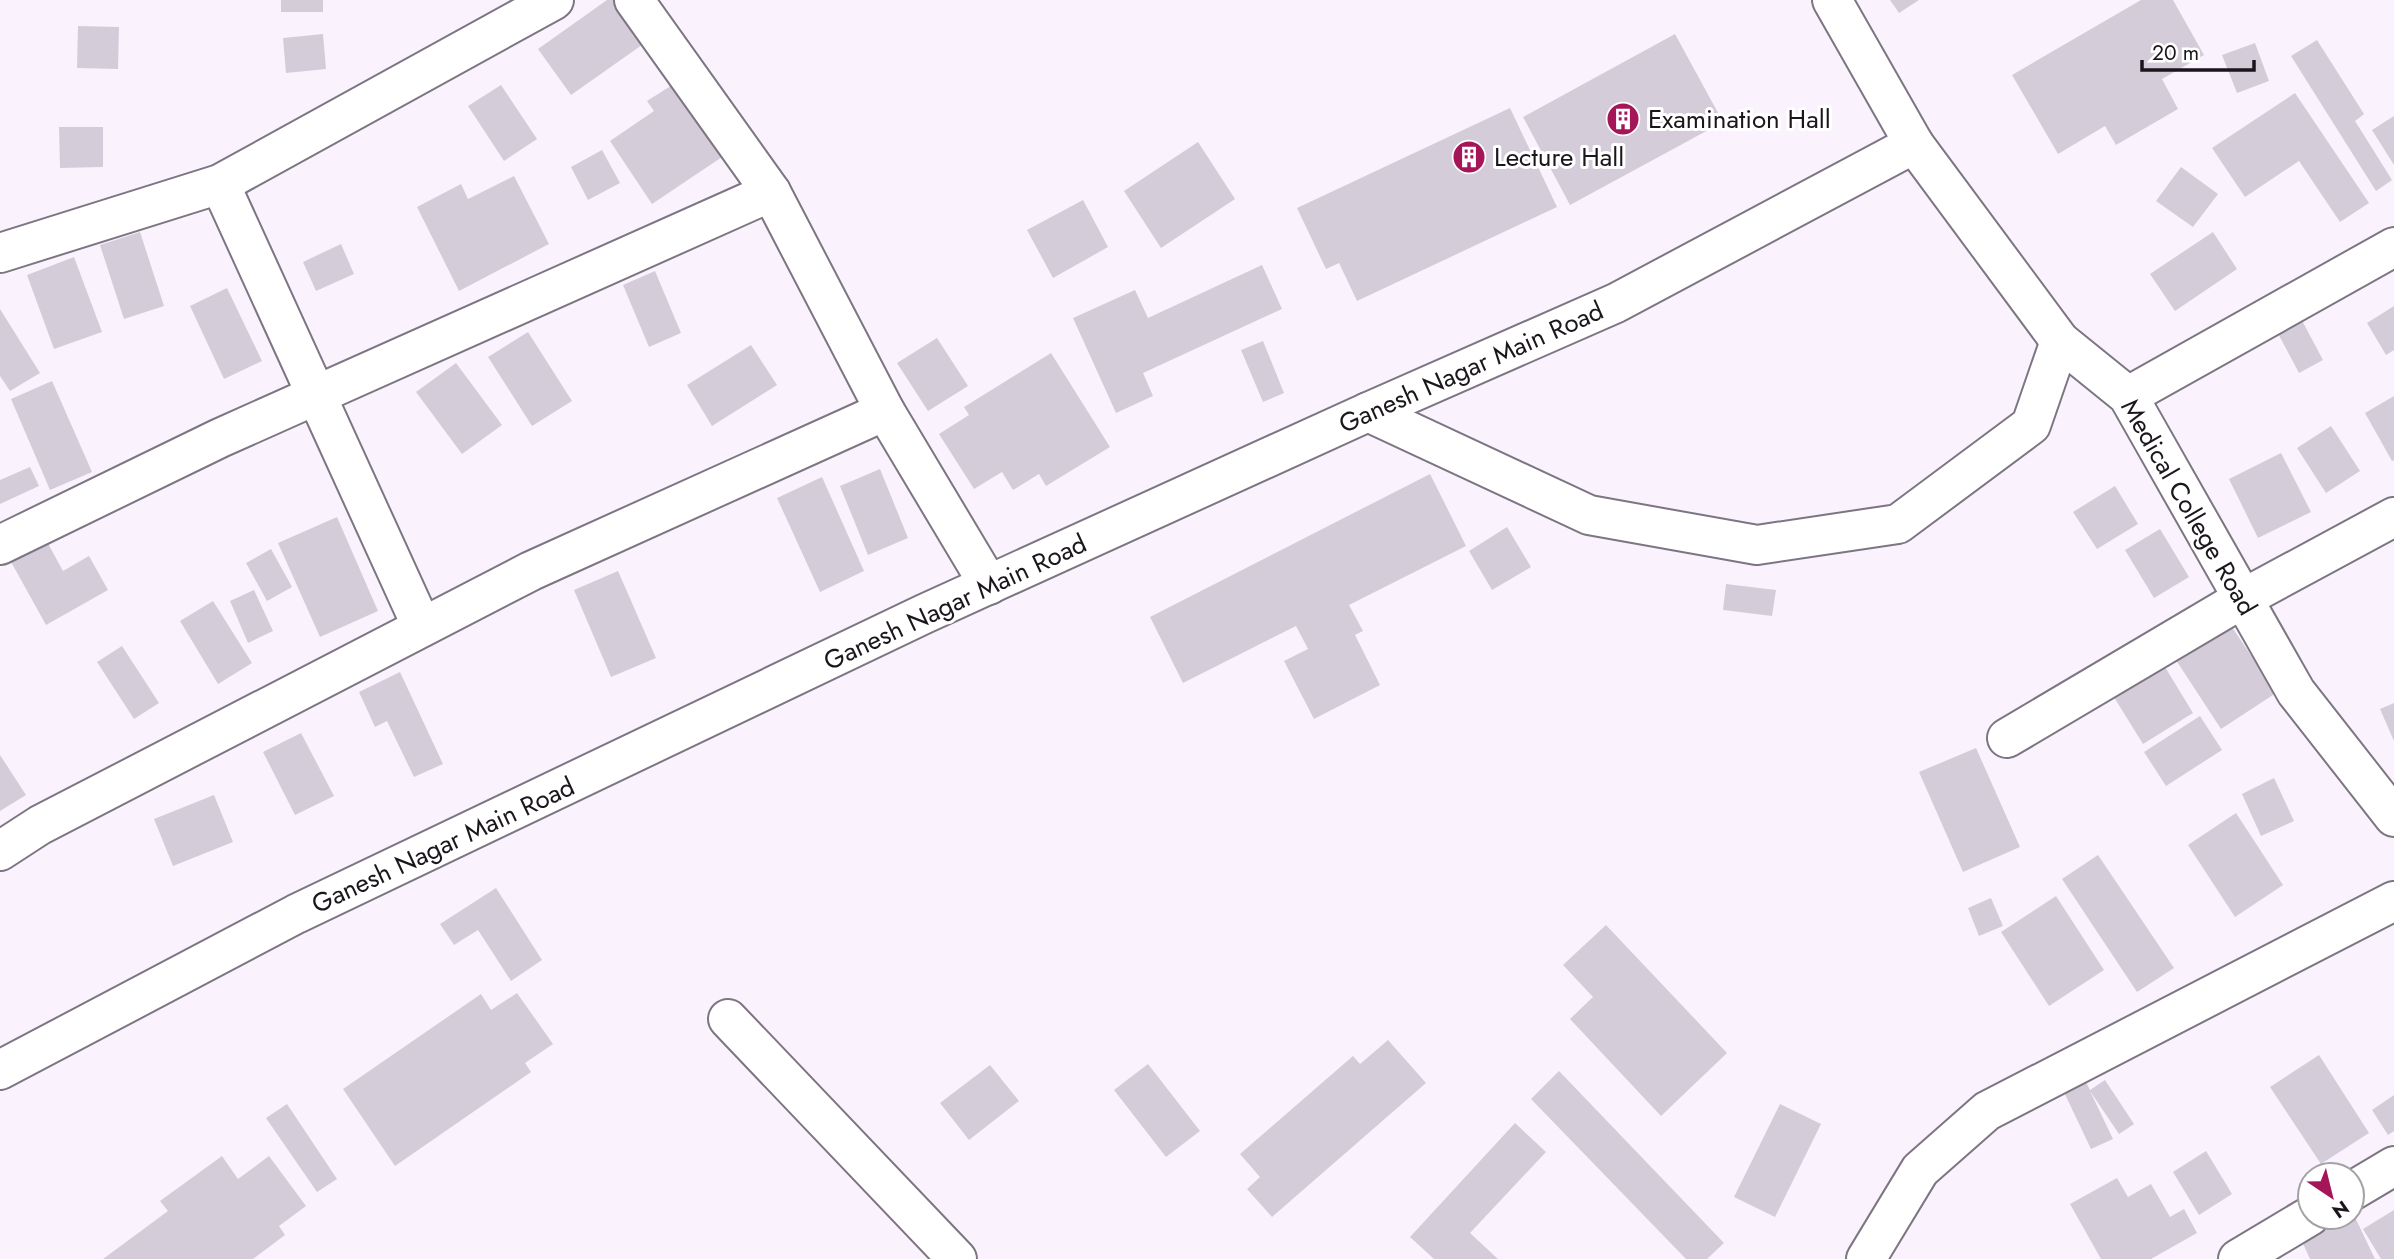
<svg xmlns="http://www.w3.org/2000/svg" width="2394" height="1259" font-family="Jost,sans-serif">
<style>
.building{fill:#d5ccda}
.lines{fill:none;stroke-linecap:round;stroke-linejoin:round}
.street-casing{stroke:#7d7582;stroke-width:42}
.street{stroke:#fff;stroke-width:38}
.labels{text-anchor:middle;stroke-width:6;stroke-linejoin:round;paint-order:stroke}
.poi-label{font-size:26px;fill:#1a161b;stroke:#fff;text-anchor:start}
.street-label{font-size:26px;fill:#1a161b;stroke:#fff}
</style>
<rect width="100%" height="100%" fill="#faf3fe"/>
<g class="building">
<rect x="281" y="0" width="42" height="12"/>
<path d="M607,0H621L649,40L571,95L538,49Z"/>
<path d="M1890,0H1919L1899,13Z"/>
<path d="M2141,0H2173L2204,55L2162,79L2178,109L2116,145L2105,126L2058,154L2012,75Z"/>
<path d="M78,26L119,27L118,69L77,68Z"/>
<path d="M323,34L326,69L286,73L283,38Z"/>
<path d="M1675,34L1723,122L1570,205L1523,117Z"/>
<path d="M2317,40L2364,114L2355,121L2392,180L2376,191L2291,56Z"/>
<path d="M2255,43L2269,81L2237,93L2222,55Z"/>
<path d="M680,80L728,153L652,204L610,141L654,111L647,101Z"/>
<path d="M501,85L537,139L504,161L468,106Z"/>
<path d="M2295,93L2369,203L2340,222L2299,161L2245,197L2212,148Z"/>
<path d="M1510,108L1557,207L1357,301L1339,263L1326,269L1297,208Z"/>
<path d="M2394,116V165L2372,130Z"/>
<path d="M59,127H103V167L60,168Z"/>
<path d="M1198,142L1235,199L1161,248L1124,191Z"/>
<path d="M602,150L620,183L588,200L571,167Z"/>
<path d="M2181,167L2218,194L2193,227L2156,201Z"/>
<path d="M514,176L549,244L459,291L417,207L461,184L468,199Z"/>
<path d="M1083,200L1108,247L1053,278L1027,230Z"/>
<path d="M140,232L164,306L124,319L100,245Z"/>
<path d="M2213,232L2237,269L2175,311L2150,274Z"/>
<path d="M341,244L354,274L316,291L303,262Z"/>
<path d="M74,257L102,332L54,349L27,275Z"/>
<path d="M1262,265L1282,309L1143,373L1153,396L1116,413L1073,318L1135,290L1148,318Z"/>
<path d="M655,271L681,333L649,347L623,285Z"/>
<path d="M227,288L262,361L224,379L190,306Z"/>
<path d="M2394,306V350L2386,355L2367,323Z"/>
<path d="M0,309L40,373L10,391L0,376Z"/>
<path d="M2298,313L2323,360L2299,373L2274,326Z"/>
<path d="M528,332L572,401L532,426L488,357Z"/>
<path d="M937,338L968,386L928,411L897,363Z"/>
<path d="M1263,341L1284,393L1263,402L1241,350Z"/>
<path d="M751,345L777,385L712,426L687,385Z"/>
<path d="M1051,353L1110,447L1046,486L1039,474L1013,490L1002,472L974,489L939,434L969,415L964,407Z"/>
<path d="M456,363L502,425L462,454L416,392Z"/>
<path d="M52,381L92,472L50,490L11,399Z"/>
<path d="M2394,396V460L2392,461L2365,413Z"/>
<path d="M2331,426L2360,471L2326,493L2297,448Z"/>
<path d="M2281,453L2311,512L2258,538L2229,479Z"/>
<path d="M30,467L39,486L0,504V480Z"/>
<path d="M880,469L908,538L868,555L840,486Z"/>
<path d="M1430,474L1466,546L1349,605L1363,631L1355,635L1380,685L1314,719L1284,661L1308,649L1296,626L1183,683L1150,617Z"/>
<path d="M822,477L864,571L820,592L777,498Z"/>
<path d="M2115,486L2138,524L2097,549L2073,512Z"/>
<path d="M337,517L378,611L320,637L278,543Z"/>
<path d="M1507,527L1531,567L1492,590L1469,551Z"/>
<path d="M2160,529L2189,577L2154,598L2125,550Z"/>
<path d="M46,540L63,571L89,556L108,590L46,625L10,560Z"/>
<path d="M271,549L292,587L267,601L246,563Z"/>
<path d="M618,571L656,658L611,677L574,590Z"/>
<path d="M1726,584L1776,590L1772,616L1723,610Z"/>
<path d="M254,590L273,631L248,643L230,601Z"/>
<path d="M213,601L252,663L218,684L180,621Z"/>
<path d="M2228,621L2276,693L2221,729L2174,657Z"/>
<path d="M122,646L159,703L134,719L97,662Z"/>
<path d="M2162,662L2193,713L2143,744L2112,694Z"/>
<path d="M400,672L443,764L414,777L387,721L375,727L359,692Z"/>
<path d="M2394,703V741L2380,709Z"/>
<path d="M2200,716L2222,750L2166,786L2144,752Z"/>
<path d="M301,733L334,796L295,815L263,752Z"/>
<path d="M1976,748L2020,847L1963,872L1919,772Z"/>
<path d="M0,755L26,795L0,811Z"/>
<path d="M2274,778L2294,821L2261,836L2242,794Z"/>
<path d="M214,795L233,842L173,866L154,819Z"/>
<path d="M2236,813L2283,885L2235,917L2188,845Z"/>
<path d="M2098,855L2174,968L2137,992L2062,879Z"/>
<path d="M496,888L542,960L511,981L478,930L454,945L440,924Z"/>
<path d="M2056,896L2104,970L2049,1006L2001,932Z"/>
<path d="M1991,898L2003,926L1979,936L1968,908Z"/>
<path d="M1606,925L1727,1053L1661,1116L1570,1019L1593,997L1563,965Z"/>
<path d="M517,993L553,1044L525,1063L531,1072L395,1166L343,1089L481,994L491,1010Z"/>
<path d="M1388,1040L1426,1083L1272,1217L1247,1189L1260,1177L1240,1154L1353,1056L1360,1064Z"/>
<path d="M2319,1055L2369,1133L2321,1164L2270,1087Z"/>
<path d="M1148,1064L1200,1131L1166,1157L1114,1090Z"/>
<path d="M990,1065L1019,1101L969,1140L940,1103Z"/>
<path d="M1559,1071L1724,1243L1707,1259H1686L1531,1099Z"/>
<path d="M2084,1078L2090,1090L2105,1080L2134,1124L2119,1134L2090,1091L2113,1139L2091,1149L2062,1088Z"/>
<path d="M2394,1095V1131L2388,1135L2372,1110Z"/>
<path d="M287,1104L337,1179L317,1192L266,1118Z"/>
<path d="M1780,1104L1821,1124L1775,1217L1734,1197Z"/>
<path d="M1515,1123L1546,1152L1470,1233L1498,1259H1434L1410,1237Z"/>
<path d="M2206,1151L2232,1194L2199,1215L2173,1172Z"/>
<path d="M222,1156L238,1179L269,1156L306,1206L279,1226L285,1235L253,1259H103L168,1211L160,1201Z"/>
<path d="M2117,1178L2128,1197L2151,1184L2170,1217L2184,1209L2197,1233L2151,1259H2101L2070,1204Z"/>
<path d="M2394,1210V1259H2381L2363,1229Z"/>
<path d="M2352,1211L2375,1259H2310L2300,1237L2341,1217H2352Z"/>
</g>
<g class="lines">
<defs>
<g id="street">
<path d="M634,0L771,192L885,411L989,585"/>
<path d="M1832,0L1914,144L2060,341L2128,396L2296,692L2394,817"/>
<path d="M220,184L422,627"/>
<path d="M0,253L220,184L554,0"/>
<path d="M2128,396L2394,247"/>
<path d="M1368,412L1589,515L1757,545L1898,524L2031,425L2060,341"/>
<path d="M0,545L220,438L771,192"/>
<path d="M2007,738L2242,599L2394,517"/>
<path d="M0,851L40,825L531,571L885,411"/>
<path d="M728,1019L957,1259"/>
<path d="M0,1070L296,914L924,614L1368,412L1616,303L1914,144"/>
<path d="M2352,1191L2394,1166"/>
<path d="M1866,1259L1920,1170L1987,1111L2394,901"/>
<path d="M2238,1259L2310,1216"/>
</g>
</defs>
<use href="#street" class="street-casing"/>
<use href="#street" class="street"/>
</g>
<defs>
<symbol id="building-disc" viewBox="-11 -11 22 22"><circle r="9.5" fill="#a51659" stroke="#fff"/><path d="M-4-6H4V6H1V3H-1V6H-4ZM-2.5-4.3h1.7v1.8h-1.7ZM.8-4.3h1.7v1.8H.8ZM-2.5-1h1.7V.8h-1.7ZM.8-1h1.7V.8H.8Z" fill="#fff"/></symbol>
</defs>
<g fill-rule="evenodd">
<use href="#building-disc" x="1604" y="100" width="38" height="38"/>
<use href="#building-disc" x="1450" y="138" width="38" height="38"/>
</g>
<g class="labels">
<g class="poi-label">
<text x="1648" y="128">Examination Hall</text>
<text x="1494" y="166">Lecture Hall</text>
</g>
<g class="street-label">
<text transform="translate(1471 367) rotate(-24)" y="9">Ganesh Nagar Main Road</text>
<text transform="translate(2189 507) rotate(60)" y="9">Medical College Road</text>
<text transform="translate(955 602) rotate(-25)" y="9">Ganesh Nagar Main Road</text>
<text transform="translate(443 845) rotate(-25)" y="9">Ganesh Nagar Main Road</text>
</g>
</g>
<g transform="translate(2331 1196) rotate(145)"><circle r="33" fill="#ffffff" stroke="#a3a2a4" stroke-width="2"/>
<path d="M0-5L12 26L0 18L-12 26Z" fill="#a51659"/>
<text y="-10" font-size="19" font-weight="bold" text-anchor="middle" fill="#1a161b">N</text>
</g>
<path d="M2142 60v10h112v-10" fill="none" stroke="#1a161b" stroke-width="3.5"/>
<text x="2152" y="60" font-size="21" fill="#1a161b" stroke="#ffffff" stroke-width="5" paint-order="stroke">20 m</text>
</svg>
